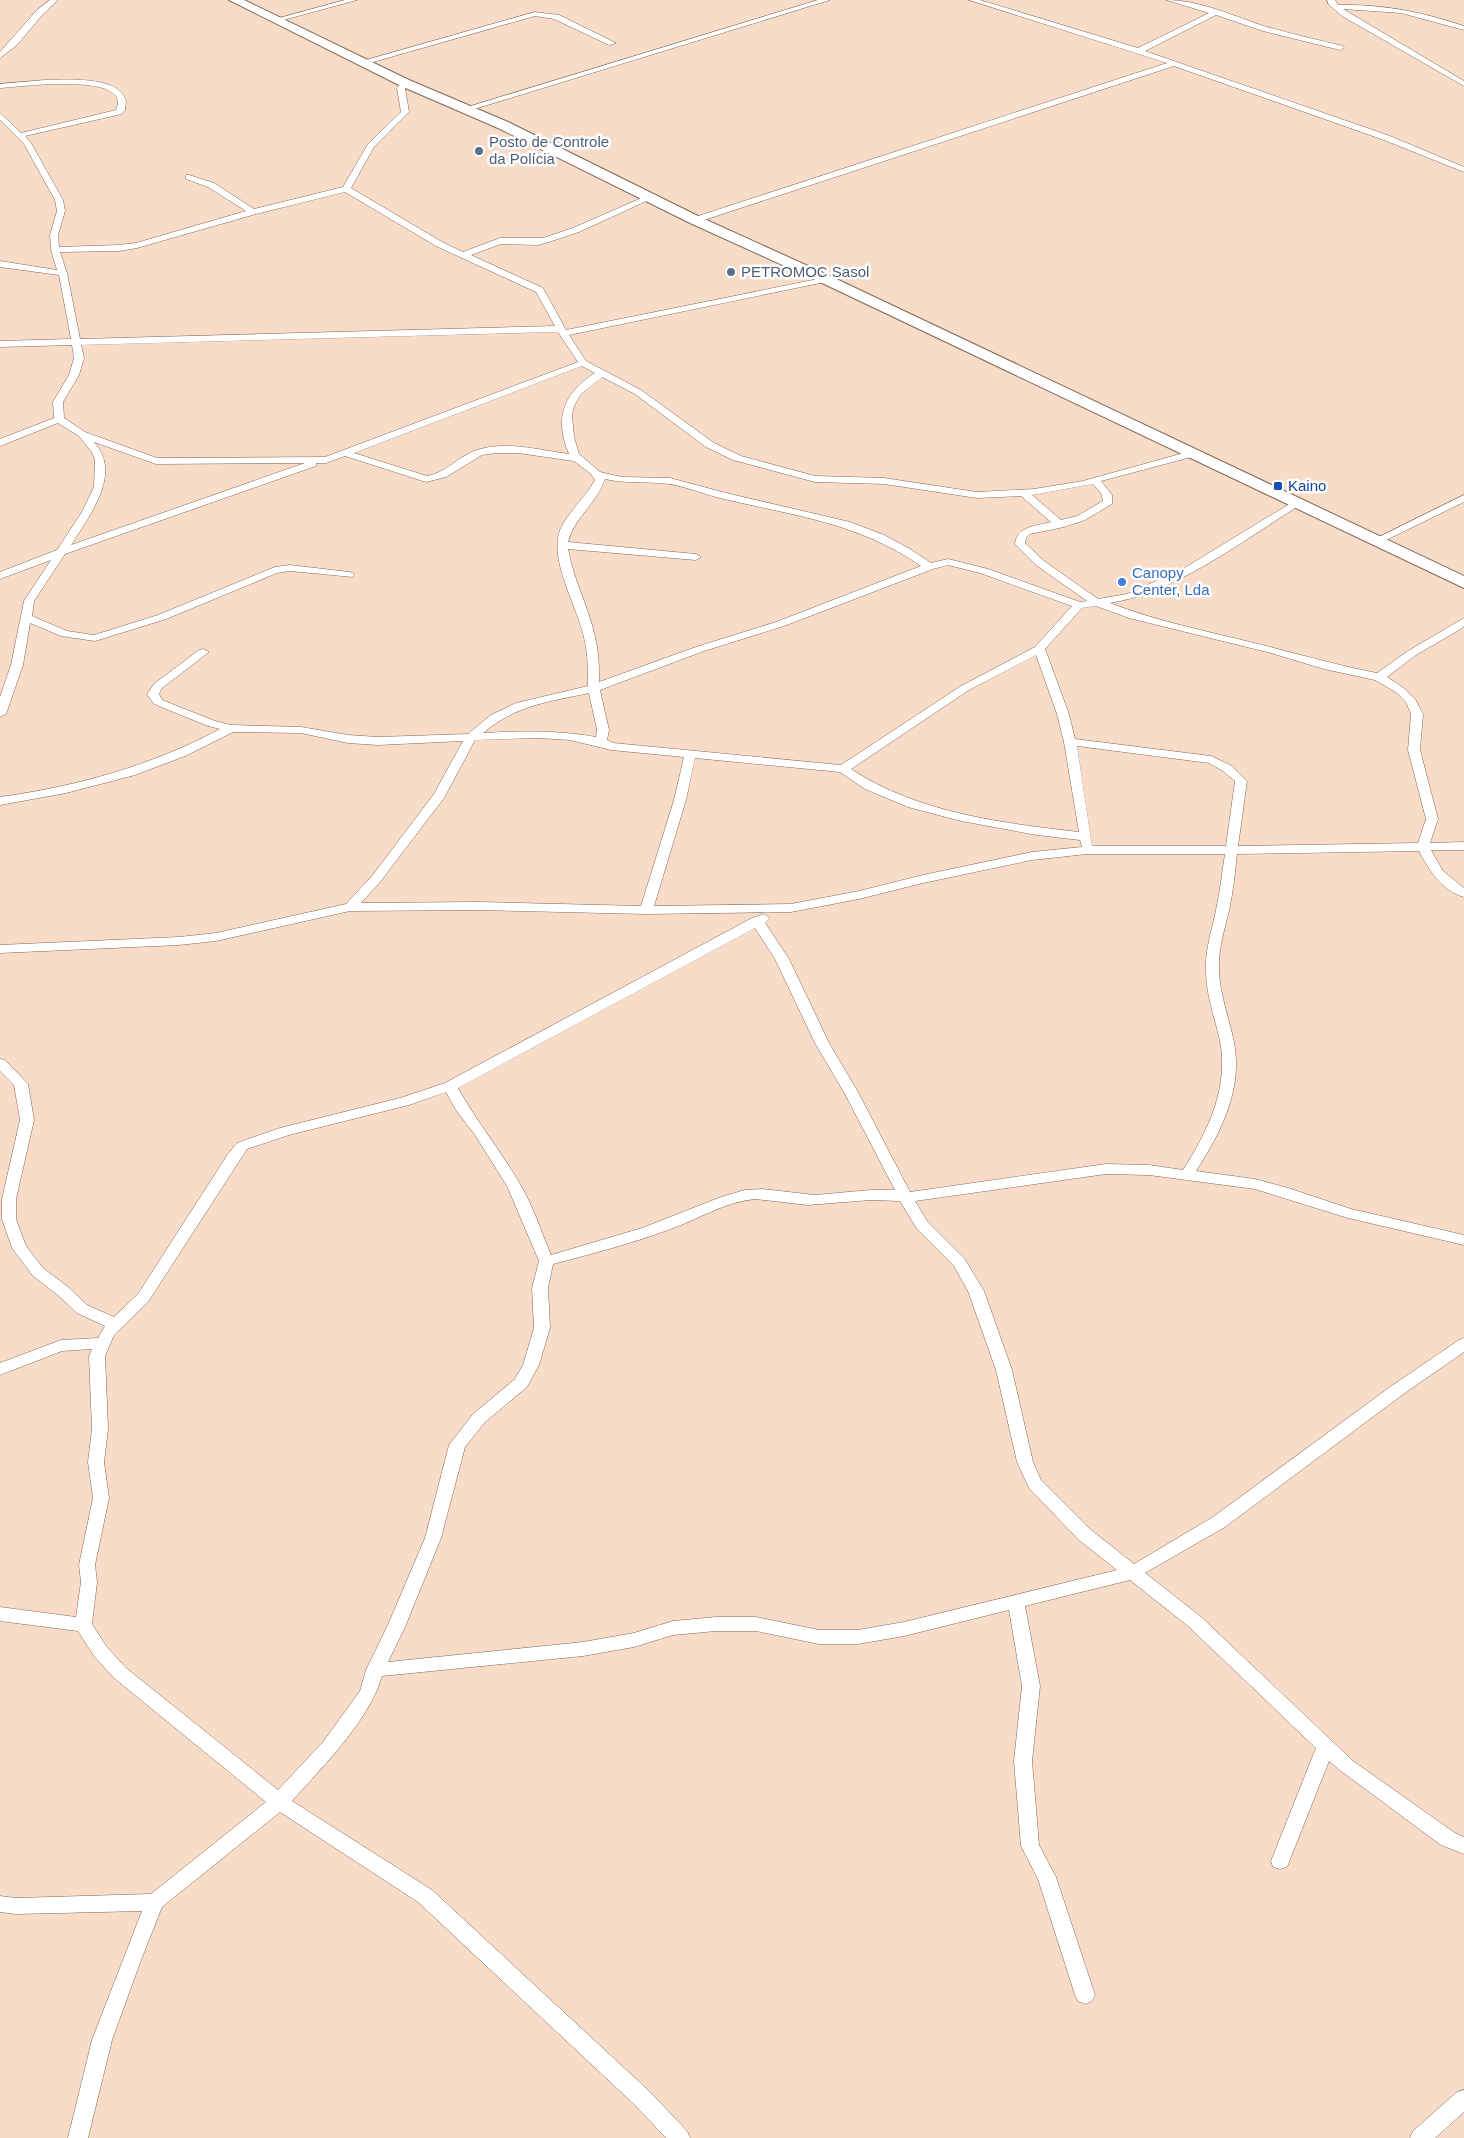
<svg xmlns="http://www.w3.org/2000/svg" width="1464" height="2138" font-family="Helvetica,sans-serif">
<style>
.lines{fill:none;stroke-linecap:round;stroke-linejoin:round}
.minor-casing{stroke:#806856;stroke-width:1}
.primary-casing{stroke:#806856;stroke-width:2}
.minor{fill:#fff;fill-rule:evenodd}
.primary{fill:#fff;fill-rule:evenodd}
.service-dot{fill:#5c6f8a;stroke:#fff;stroke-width:2}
.transit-dot{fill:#1a4fb4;stroke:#fff;stroke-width:2}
.shop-dot{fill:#3f7fe0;stroke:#fff;stroke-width:2}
.labels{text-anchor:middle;stroke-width:5;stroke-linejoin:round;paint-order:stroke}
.far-service-label{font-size:15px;fill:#4e5e75;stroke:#fff;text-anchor:start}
.far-transit-label{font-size:15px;fill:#164399;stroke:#fff;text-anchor:start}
.far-shop-label{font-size:15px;fill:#366cbe;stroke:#fff;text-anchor:start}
</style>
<rect width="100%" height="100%" fill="#f8dcc8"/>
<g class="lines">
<defs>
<g id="minor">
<path d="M50,0H58L43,14L17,45L0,58V52L37,10Z"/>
<path d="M345,0H357L276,22L272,20Z"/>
<path d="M818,0H830L468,111L461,109Z"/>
<path d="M969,0H980L1138,48L1209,13L1166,0C1201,0 1235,17 1267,27C1292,34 1318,40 1343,46L1344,48L1340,50L1263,31L1216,15L1145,51L1390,136L1464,167V172L1384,140L1174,66L698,222H692V218L1167,63Z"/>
<path d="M1327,0H1335L1338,5C1382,4 1423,12 1464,26V30L1401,13L1343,9L1464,81V86L1342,16L1329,5Z"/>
<path d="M535,12L559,15L616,43L609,45L554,19L535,16L366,64L359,62Z"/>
<path d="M45,80C67,80 118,75 126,101L125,110L122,114L25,136L31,143L63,200L65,211L58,235L59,247L119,245L136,243L246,211L208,187L186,179V175H189L214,183L254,209L343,187L368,144L401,112L397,88L402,81H408L409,83L405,88L409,112L374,147L351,188L442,242L463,252L500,238H543L573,228L646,196L653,198L579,232L549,242L538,245L501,244L471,255L543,288L566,330L828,277V281L825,282L569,335L586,361L641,390L714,443L741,456L815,476L884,478L977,492L1034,489L1083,481L1191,451L1195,452V456L1101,481L1112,495V504L1085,520L1064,527L1030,534L1026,538L1025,543L1044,561L1098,599L1127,594L1181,570L1296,500L1301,503L1300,505C1244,540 1175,593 1110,603C1156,621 1206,631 1254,643C1295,653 1335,665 1377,673L1408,651L1464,618V626L1459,630L1416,655L1387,677L1405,689L1415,699L1423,714L1420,750L1438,819L1430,843L1464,842V850H1431L1443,871L1464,888V897C1442,891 1429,870 1419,851L1237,854C1235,873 1233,892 1229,911C1224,931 1218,950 1219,971C1220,995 1229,1018 1234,1042C1243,1090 1221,1132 1196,1171L1255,1179L1288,1188L1351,1209L1464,1235V1245L1348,1218L1255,1189L1149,1175L1106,1174L915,1201L927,1221L964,1258L984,1291L1012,1370L1033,1462L1041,1480L1091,1530L1134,1564L1213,1517L1390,1387L1459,1340L1464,1338V1352L1402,1395L1225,1527L1145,1573L1200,1616L1353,1761L1455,1833L1464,1837V1854L1441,1845L1341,1771L1329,1761L1287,1867L1280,1869L1273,1867L1271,1861L1316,1748L1188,1626L1130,1580L1025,1606L1040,1686L1032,1761L1039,1845L1056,1877L1095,1995L1092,2001L1085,2004L1078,2001L1075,1995L1038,1879L1021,1846L1014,1761L1022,1686L1009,1610L904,1636L858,1644H819L756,1631H716L673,1635L634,1647L583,1656L382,1676C369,1721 323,1766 292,1801L432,1890L650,2092L687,2131L690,2138H666L636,2106L418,1902L280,1812L162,1907L141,1960L112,2040L88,2138H68L92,2040L142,1911L16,1914L0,1912V1896L16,1898L151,1894L266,1802L114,1678L94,1656L78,1631L0,1621V1607L76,1617L81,1582L79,1565L93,1498L88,1462L92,1429L89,1356L92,1349L62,1351L0,1375V1363L61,1340L98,1338L105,1326L77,1313L58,1295L33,1276L12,1248L2,1219V1199L20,1120L14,1085L0,1071V1059L5,1060L28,1084L34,1120L16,1199V1219L26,1246L43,1268L68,1287L87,1305L114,1317L138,1294L228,1154L237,1143L280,1128L400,1098L445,1083L752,918L764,914L770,918L765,923L789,959L829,1043L859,1094L910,1192L1106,1164L1149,1165L1183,1170C1208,1131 1229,1088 1220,1041C1215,1018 1206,995 1206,970C1205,950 1212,930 1216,910C1220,892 1222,873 1225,854H1087L1032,860L923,883L859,899L791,912L646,914L479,910L350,911L216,941L179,945L0,953V945L179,937L216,933L346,904L372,876L434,794L463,741L378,745L348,743L301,733L233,732L185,756L135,775L66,793L0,805V797C78,786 151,766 220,729L208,726L154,704L147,694L154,684L199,650L203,649L209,652L162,688L159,694L162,700L215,721L231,725L301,727L348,735L378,737L468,734L491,715L516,703L588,686C588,673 588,660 586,648C582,612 548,564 560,530C567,513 586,497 595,480L590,473L574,461L518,453H496L482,455L446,477L426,482L345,456L326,463H316V466L65,554L34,601L32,616L67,631L94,635L158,615L275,567L290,565L349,572L353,573L354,575L353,577L290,571L277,573L166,619L95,641L61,636L30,623L23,665L6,714L0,717V697L11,665L24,601L51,560L0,579V572L57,550L82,512L94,487L95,459L91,451L79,436L58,423L0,446V439L54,418L53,402L69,375L74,358L72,345L0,347V341L71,339L59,275L0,267V261L57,270L51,250L50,235L57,211L55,200L24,144L0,120V113L21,133L116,110C134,71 18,87 0,88V84ZM345,192L436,246L536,292L555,326L80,339L67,273L60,252L119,251L137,248L256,214ZM558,332L578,362L325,457L157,458L85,432L64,418L63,402L79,375L84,358L81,345ZM582,366L595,373C563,393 554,419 569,454C539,450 504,440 474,451C457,458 445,473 427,476L354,453ZM602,377L635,394L706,447L733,460L815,482L884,484L977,498L1021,496L1051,522C1036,526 1017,526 1015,544L1036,565L1087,601L1080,602L988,569L948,559L931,563L910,549L884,535L850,522L726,493L670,478L622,477L600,472L579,454L574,437L572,415L574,406L581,394ZM94,442L156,464L305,463L71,545C89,516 123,474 94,442ZM605,479C626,484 648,481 669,484C688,487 706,495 724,499C796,516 859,523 921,566L776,622L696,647L599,682C599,671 599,658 597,647C592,613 574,583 568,549L696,560L701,557L696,554L568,542C574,518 597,503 605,479ZM1093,484L1101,493L1103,501L1077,516L1061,520L1032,495ZM948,565L980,573L1072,606L1035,647L961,686L841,765L613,743L607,740L609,730L600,690L704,651L784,626L933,569ZM1096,606L1129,618L1271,653L1324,669L1375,680L1397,693L1406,702L1411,714L1408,750L1426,819L1418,843L1238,846L1247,781L1232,766L1211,756L1075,739L1069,714L1045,649L1082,608ZM1036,655L1057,714L1064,742L1079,832C1001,823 918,813 851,769L969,690ZM589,693L597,730L596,737C558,730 522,731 483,733C516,705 548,702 589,693ZM538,738L570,740L611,750L684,757L674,800L641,906L479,902L361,903L380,882L444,798L475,740ZM1077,746L1209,763L1223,771L1235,781L1226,846H1092ZM695,758L840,772L865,789L908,807L961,821L1037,835L1080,840L1082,847L1032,852L923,875L859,891L791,904L654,906L686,800ZM755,928L775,959L815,1043L845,1094L895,1190H871L815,1195L762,1189L745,1190L721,1197L642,1228L551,1255C541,1231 533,1206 520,1184C501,1151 476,1121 458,1088ZM446,1092L456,1110L475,1135L507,1186L539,1261L532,1288L534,1328L523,1365L515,1379L473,1414L449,1445L425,1538L387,1627L366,1670L360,1691L323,1742L278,1790L126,1668L106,1646L92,1624L97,1582L95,1565L109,1498L104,1462L108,1429L105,1356L114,1335L148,1302L247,1149L289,1135L409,1105ZM755,1199L808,1205L871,1200L900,1201L917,1229L954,1266L968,1291L996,1370L1017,1462L1029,1488L1079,1540L1117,1570L904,1622L858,1630H819L756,1617H716L673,1621L634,1633L583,1642L388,1662L405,1627L441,1538L465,1447L485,1422L527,1387L539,1365L550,1328L548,1288L553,1264C591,1254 630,1244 668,1230C697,1220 724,1202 755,1199Z"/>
<path d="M1464,495V502L1380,543L1376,544L1371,541Z"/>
<path d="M1464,2090V2112L1435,2138H1410L1413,2131L1457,2092Z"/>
</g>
<path id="primary" d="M229,0H244L409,80L508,122L700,217L830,276L1464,576V588L820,282L690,223L498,128L401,86Z"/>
</defs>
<use href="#minor" class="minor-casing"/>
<use href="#primary" class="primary-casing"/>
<use href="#minor" class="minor"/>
<use href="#primary" class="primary"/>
</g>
<g class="service-dot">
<circle cx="479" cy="151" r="5"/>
<circle cx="731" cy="272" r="5"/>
</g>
<rect class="transit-dot" x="1273" y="481" width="10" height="10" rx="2.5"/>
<circle class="shop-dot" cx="1122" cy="582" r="5"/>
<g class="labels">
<g class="far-service-label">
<text x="489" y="147">Posto de Controle<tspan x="489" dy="17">da Polícia</tspan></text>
<text x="741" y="277">PETROMOC Sasol</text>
</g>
<g class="far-transit-label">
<text x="1288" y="491">Kaino</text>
</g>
<g class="far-shop-label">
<text x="1132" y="578">Canopy<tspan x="1132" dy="17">Center, Lda</tspan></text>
</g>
</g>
</svg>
